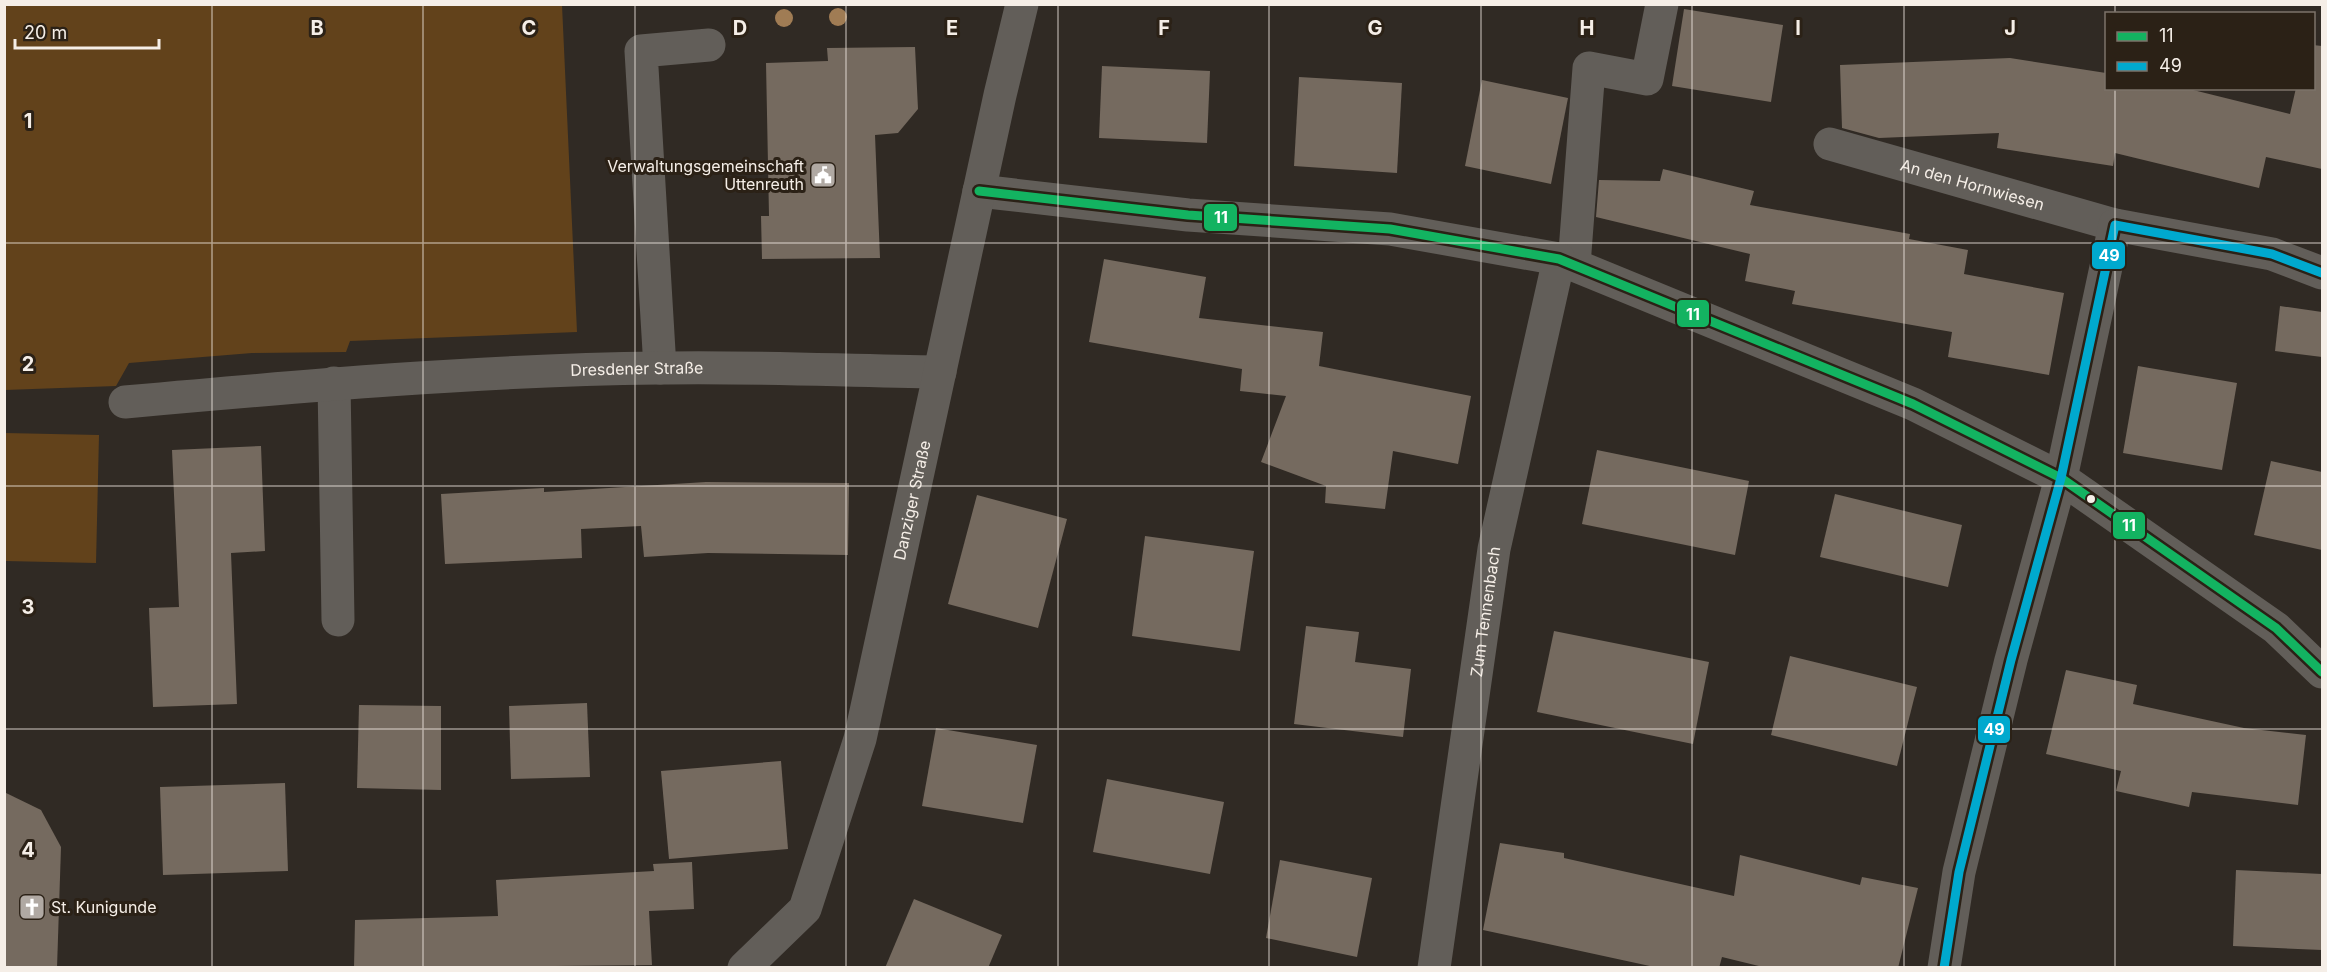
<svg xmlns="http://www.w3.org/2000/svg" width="2327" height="972" font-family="Inter,sans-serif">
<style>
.green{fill:#62421b}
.building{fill:#756a5f}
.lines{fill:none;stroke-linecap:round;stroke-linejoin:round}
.minor{stroke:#625e59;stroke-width:33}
.bus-1-casing{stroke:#2b2116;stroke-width:14}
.bus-2-casing{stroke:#2b2116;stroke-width:14}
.bus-1{stroke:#13b361;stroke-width:9}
.bus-2{stroke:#00a9ce;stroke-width:9}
.tree{fill:#a07c54}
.grid{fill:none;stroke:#f5eee7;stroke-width:1.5;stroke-opacity:0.55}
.bus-dot{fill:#f5eee7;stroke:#2b2116;stroke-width:2}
.labels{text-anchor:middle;stroke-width:6;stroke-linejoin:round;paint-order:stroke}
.poi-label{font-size:16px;fill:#f5eee7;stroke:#2b2116;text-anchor:end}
.street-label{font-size:16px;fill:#f5eee7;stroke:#2b2116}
.grid-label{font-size:20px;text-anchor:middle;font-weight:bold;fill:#f5eee7;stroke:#2b2116;stroke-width:6;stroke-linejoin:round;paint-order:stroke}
.line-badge{stroke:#2b2116;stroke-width:2}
.badge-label{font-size:16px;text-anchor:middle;font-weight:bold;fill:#fff}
</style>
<rect width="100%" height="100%" fill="#302a24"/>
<g class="green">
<path d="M4,5H562L577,332L350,341L346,352L252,353L129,363L116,386L5,390Z"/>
<path d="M5,433L99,435L96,563L5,561Z"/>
</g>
<g class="building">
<path d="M1684,9L1783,25L1771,102L1672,86Z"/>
<path d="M2313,45L2322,46V169L2266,157L2259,188L2115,153L2113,166L1997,148L1999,133L1879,138L1842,128L1840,65L2010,58L2106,73V88H2185L2290,114L2296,88H2313Z"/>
<path d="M915,47L918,109L898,133L875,135L880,258L762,259L761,216H769L766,63L828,61L827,48Z"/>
<path d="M1102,66L1210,71L1207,143L1099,138Z"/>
<path d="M1299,77L1402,83L1397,173L1294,166Z"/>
<path d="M1482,80L1568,98L1551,184L1465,166Z"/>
<path d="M1663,169L1754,191L1750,205L1910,234L1909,239L1968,250L1964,274L2064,293L2049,375L1948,357L1952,332L1792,304L1795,291L1745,281L1750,254L1596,217L1599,180L1660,181Z"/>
<path d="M1104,259L1206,277L1199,318L1323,332L1319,366L1471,396L1458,464L1393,451L1385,509L1325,503L1326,486L1261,462L1286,396L1240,391L1242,369L1089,342Z"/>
<path d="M2280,306L2322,312V357L2275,351Z"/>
<path d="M2138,366L2237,383L2222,470L2123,453Z"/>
<path d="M261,446L265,551L231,553L237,704L153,707L149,608L179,607L172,450Z"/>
<path d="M1597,450L1749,481L1735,555L1582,524Z"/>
<path d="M2271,461L2322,472V550L2254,535Z"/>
<path d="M706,482L849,483L848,555L708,553L644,557L641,526L581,529L582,558L445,564L441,494L544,488V492Z"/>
<path d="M1835,494L1962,525L1948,587L1820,557Z"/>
<path d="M977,495L1067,519L1038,628L948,604Z"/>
<path d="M1145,536L1254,551L1240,651L1132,636Z"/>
<path d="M1306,626L1359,632L1355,662L1411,669L1403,737L1294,724Z"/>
<path d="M1554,631L1709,662L1693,744L1537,712Z"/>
<path d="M1790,656L1917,687L1897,766L1771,735Z"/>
<path d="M2066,670L2137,685L2133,704L2244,728L2306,735L2298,805L2192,792L2189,807L2116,791L2121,771L2046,754Z"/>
<path d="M587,703L590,777L511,779L509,706Z"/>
<path d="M359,705L441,706V790L357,788Z"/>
<path d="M936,728L1037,745L1023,823L922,806Z"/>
<path d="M781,761L788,849L669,859L661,771Z"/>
<path d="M1107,779L1224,802L1210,874L1093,852Z"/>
<path d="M285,783L288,871L163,875L160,787Z"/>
<path d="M4,792L41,810L61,847L57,968H4Z"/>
<path d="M1500,843L1564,853V858L1734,896L1740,855L1860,885L1862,877L1918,888L1898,968H1767L1722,957L1719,968H1659L1483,930Z"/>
<path d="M1280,860L1372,878L1357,957L1266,938Z"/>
<path d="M692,862L694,909L649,911L652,965L354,968L355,920L498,916L496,880L654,871L653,864Z"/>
<path d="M2236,870L2322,874V950L2233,946Z"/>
<path d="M914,899L1002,935L988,968H885Z"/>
</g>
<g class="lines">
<g class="minor">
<path id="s1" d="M1830,144L2115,225"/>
<path d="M979,191L1188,215L1390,229L1559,259L1913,404L2061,478L2276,628L2322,672"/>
<path d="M1574,265L1589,68L1647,79L1662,4"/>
<path d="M660,368L641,51L709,45"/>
<path d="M334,383L338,620"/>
<path id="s2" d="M125,402C303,386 481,370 659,368C752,366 846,371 940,372"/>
<path id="s3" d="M744,968L805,909L860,739L1000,95L1022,4"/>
<path id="s4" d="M1434,968L1494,549L1559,259"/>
<path d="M1944,968L1959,872L2011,660L2061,478L2115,225L2272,254L2322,273"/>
</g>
<defs>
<path id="bus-1" d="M979,191L1188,215L1390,229L1559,259L1913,404L2061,478L2276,628L2322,672"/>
<path id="bus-2" d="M1944,968L1959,872L2011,660L2061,478L2115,225L2272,254L2322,273"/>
</defs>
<use href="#bus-1" class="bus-1-casing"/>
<use href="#bus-2" class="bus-2-casing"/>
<use href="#bus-1" class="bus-1"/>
<use href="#bus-2" class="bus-2"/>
</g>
<g class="tree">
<circle cx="838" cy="17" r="9"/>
<circle cx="784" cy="18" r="9"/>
</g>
<path class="grid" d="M212,4V968M423,4V968M635,4V968M846,4V968M1058,4V968M1269,4V968M1481,4V968M1692,4V968M1904,4V968M2115,4V14M2115,88V968M4,243H2322M4,486H2322M4,729H2322"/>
<defs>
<symbol id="civic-square" viewBox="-11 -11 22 22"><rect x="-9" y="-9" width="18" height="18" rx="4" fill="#b0a9a3" stroke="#2b2116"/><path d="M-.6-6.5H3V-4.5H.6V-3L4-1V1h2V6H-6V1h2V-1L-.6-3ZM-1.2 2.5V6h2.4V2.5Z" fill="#fff"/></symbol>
<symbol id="church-square" viewBox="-11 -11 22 22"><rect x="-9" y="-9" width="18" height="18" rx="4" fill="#b0a9a3" stroke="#2b2116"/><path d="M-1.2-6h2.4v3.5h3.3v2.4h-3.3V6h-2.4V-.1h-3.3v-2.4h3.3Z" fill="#fff"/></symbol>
</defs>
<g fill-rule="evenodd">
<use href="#civic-square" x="808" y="160" width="30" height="30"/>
<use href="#church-square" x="17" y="892" width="30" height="30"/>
</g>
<circle class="bus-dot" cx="2091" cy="499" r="5"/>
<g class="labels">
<g class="poi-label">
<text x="804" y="172">Verwaltungsgemeinschaft<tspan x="804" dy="18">Uttenreuth</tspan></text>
<text x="51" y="913" text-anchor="start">St. Kunigunde</text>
</g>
<g class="street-label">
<text dy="6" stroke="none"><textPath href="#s1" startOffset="148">An den Hornwiesen</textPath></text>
<text dy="6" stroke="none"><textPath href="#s2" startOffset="513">Dresdener Straße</textPath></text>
<text dy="6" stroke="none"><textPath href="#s3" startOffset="508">Danziger Straße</textPath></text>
<text dy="6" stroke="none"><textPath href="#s4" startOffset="360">Zum Tennenbach</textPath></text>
</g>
</g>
<g class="grid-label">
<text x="317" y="35">B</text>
<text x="529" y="35">C</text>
<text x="740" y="35">D</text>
<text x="952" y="35">E</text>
<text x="1164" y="35">F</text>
<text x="1375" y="35">G</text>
<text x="1587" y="35">H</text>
<text x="1798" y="35">I</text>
<text x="2010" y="35">J</text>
<text x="28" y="128">1</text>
<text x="28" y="371">2</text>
<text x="28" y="614">3</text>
<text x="28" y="857">4</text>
</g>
<g class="line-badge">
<rect x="1203" y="203" width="35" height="29" rx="6" fill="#13b361"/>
<rect x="2091" y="241" width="35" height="29" rx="6" fill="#00a9ce"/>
<rect x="1676" y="299" width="34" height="29" rx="6" fill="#13b361"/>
<rect x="2112" y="511" width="34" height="29" rx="6" fill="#13b361"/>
<rect x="1977" y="715" width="34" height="29" rx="6" fill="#00a9ce"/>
</g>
<g class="badge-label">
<text x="1221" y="223">11</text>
<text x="2109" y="261">49</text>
<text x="1693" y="320">11</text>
<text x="2129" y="531">11</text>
<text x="1994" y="735">49</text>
</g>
<rect width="2327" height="972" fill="none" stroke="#f5eee7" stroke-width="12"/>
<rect x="2105" y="12" width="210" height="78" fill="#2b2116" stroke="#7c736a" stroke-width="1.5"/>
<rect x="2117" y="32" width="30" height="9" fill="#13b361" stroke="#7c736a" stroke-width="1.5"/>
<text x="2159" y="42" font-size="18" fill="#f5eee7">11</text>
<rect x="2117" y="62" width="30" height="9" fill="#00a9ce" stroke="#7c736a" stroke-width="1.5"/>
<text x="2159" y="72" font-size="18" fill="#f5eee7">49</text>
<path d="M15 39v9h144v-9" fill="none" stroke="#f5eee7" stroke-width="3"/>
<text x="24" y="39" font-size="18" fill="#f5eee7" stroke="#2b2116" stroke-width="4.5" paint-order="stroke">20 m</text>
</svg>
